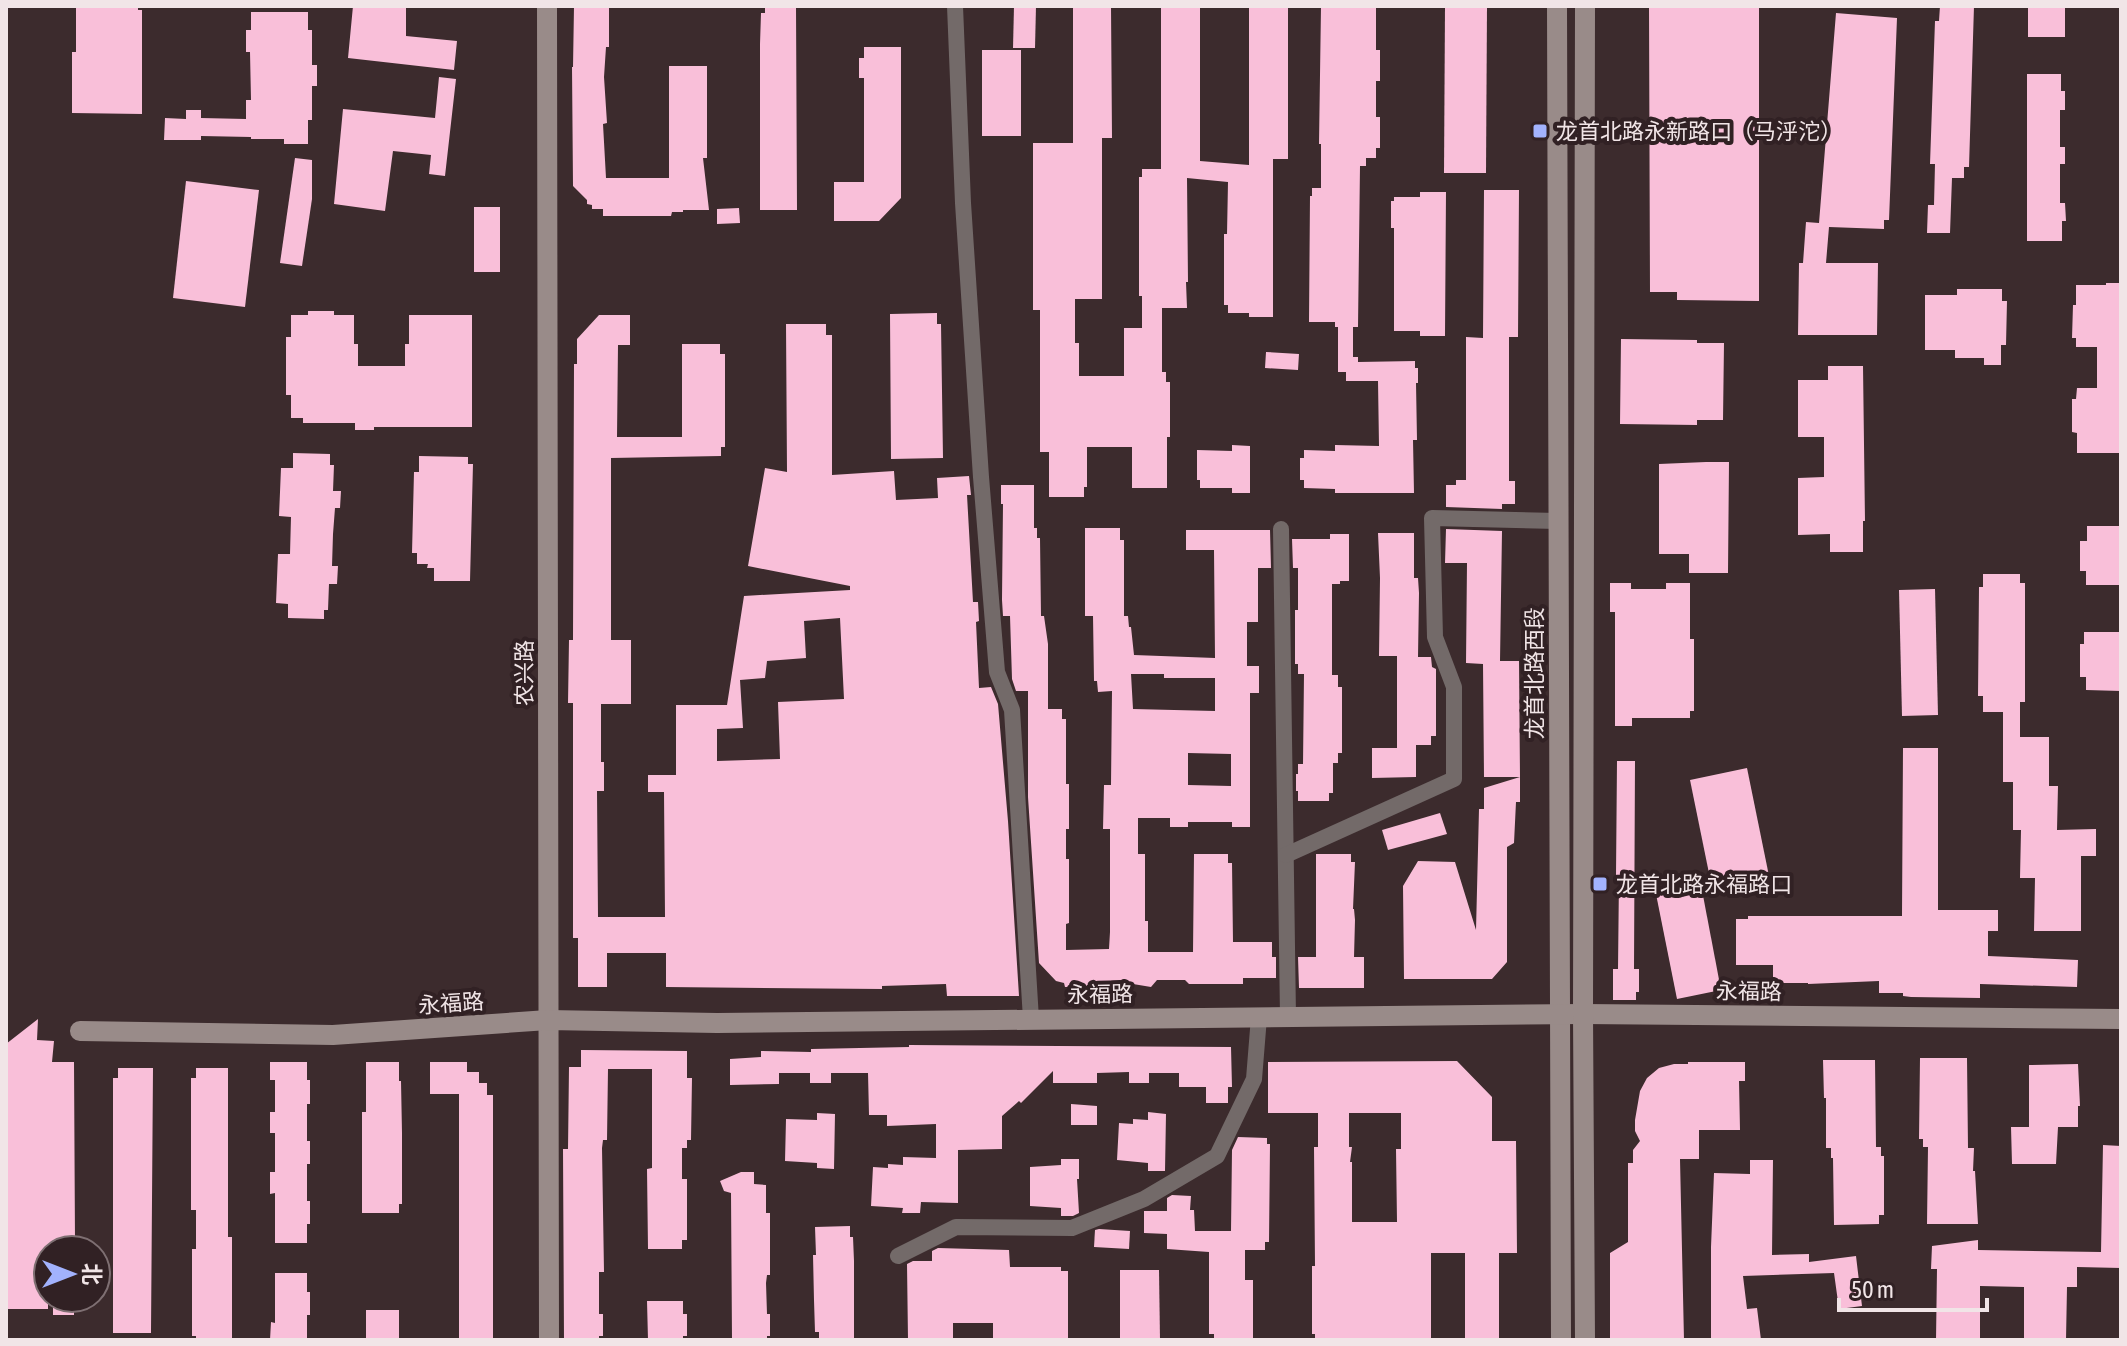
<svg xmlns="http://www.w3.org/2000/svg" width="2127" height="1346" font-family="'Asap Condensed','Noto Sans SC',sans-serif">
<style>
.building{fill:#f9bfd9;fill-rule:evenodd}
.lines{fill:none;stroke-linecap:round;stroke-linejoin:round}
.street{stroke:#736a69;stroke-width:16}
.secondary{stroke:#998b89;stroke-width:20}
.poi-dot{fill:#a2b2fd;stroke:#312124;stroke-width:3}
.labels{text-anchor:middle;stroke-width:8;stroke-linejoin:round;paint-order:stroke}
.poi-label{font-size:22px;fill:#f1e5e7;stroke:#312124;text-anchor:start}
.street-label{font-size:22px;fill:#f1e5e7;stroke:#312124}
</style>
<rect width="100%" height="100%" fill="#3c2b2d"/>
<g class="building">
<path d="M76,6H138V10H142V114L72,113V52H76Z"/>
<path d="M353,6H406V36L457,41L454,70L348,58Z"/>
<path d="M574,6H609V47H606L604,77L607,123L603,124L606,178H669V66H707V158H703L709,210H683V212H672L671,216H603V209H592V205L587,204V200L573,186L572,67H573Z"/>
<path d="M765,6H796L797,210H760V44L761,13H765Z"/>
<path d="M1014,6H1036L1035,48H1013Z"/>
<path d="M1073,6H1111L1112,138H1102V299H1075V343H1079V376H1124V328H1142V296H1139V177H1142V169H1161V6H1200V161L1249,165V6H1288V159H1273V317H1249V313H1228V305H1224V234H1227L1228,182L1187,178L1188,282H1186L1187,308H1162V372H1166V382H1170V437H1167V488H1132V447H1087V487H1084V497H1049V452H1040V310H1033V143H1073Z"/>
<path d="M1321,6H1376V50H1380V81H1376V117H1380V148H1376V158H1366V166H1360L1358,327H1353V357H1358V362L1415,361V368H1418V383H1416L1417,440H1413L1414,493H1335V489L1304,488V480H1300V458H1304V450L1335,451V445L1379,446L1378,381H1346V372H1338V327H1335V322H1309L1310,196H1312V188H1321V144H1319Z"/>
<path d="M1445,6H1487L1486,173H1444Z"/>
<path d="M1649,6H1759V301L1677,300V292H1650Z"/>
<path d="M1940,6H1974L1969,167H1964V178H1952L1950,233H1927L1928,205H1934L1935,164H1930L1935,21H1939Z"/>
<path d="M2028,6H2062V8H2065V37H2028Z"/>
<path d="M251,12H308V30H312V65H317V86H312V120H308V144H284V139H251V137L201,136V140H164L165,118L186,119V110H201V118L246,119V100H251L250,52H246V30H251Z"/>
<path d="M1836,13L1897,18L1889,220H1884V229L1829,227L1826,263H1878L1877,335H1798L1799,263H1803L1806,222L1819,223Z"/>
<path d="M864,47H901V198L879,221H834V182H864V78H859V58H864Z"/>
<rect x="982" y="50" width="39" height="86"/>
<path d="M2027,74H2061V91H2065V110H2060V147H2065V164H2060V203H2065L2066,221H2062V241H2027Z"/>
<path d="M439,77L456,79L445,176L429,174L431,155L393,151L385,211L334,204L343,109L435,118Z"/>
<path d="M295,158L312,160V199L302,266L280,263Z"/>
<path d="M186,181L259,190L245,307L173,298Z"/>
<path d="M1484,190H1519L1518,337H1509V481H1515V504H1502V509L1446,507V485H1456V480H1466V337L1483,338Z"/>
<path d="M1420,192H1446L1445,336H1420V331H1394V228H1391V201H1394V197H1420Z"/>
<rect x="474" y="207" width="26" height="65"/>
<path d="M739,208L740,223L717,224V209Z"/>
<path d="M2106,283H2121V453H2077V433L2072,432V399H2076L2077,388H2097V347H2076V338H2072L2073,305H2076V285H2106Z"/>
<path d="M1957,289H2002V301H2007L2006,345H2001V365H1984V358H1955V350H1925V295H1957Z"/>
<path d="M308,311H334V315H354V344H358V366H405V344H409V315H472V427H374V430H355V423H303V418H291V395H286V337H291V315H308Z"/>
<path d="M937,313V324H941L943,458L891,459L890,314Z"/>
<path d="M599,315H630V345H618L617,437H682V344H720V354H725V447H721V456L611,458V640H631V704H601V762H604V791H597L598,917H665L664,792H648V775H676V705H727L744,596L850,590V586L748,566L765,468L787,472L786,324H826V335H832V475L894,471L896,500L938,498L937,478L969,476L971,495H967L973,602H978L979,621L976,622L979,688L991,687L998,704L1008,821L1019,996H947L946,984L882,986V989L666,987V953H607V987H578V938H573V703H568L569,640H573L574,364H577V339ZM840,618L844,699L778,702L780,759L717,761V729L743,728L740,680L765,678L767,661L806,658L804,621Z"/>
<path d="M1621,339L1697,340V343H1724L1723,420H1697V425L1620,424Z"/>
<path d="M1266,352L1299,354L1298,370L1265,368Z"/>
<path d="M1828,366H1863L1865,521H1863V552H1830V534L1798,535V478L1824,477V437H1798V380H1828Z"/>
<path d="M1232,445L1250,446V493H1232V488H1200V480H1197V450L1232,451Z"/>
<path d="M293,453L330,454V465H334L333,491H341L340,508H335L333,534L332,566H338L337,584H329L328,610H324V619L288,618V604L276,603L278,554H290L291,517L279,516L281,468H293Z"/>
<path d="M419,456L468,457V464H473L470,581H434V568H427L428,564H417V553H412L414,472H419Z"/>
<path d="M1706,462H1729L1728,573H1689V554H1659V464Z"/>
<path d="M1001,485H1034V528H1037V538H1040L1041,616H1044L1048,644V709H1062V719H1066V784H1069V829H1066V859H1069V923L1066,924V950L1109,949L1110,932V829H1103L1104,785H1111L1112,691L1098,692L1097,681H1094L1093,616H1085V528H1120V540H1124V616H1128L1129,627H1131L1134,655L1215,658L1214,550H1186V530H1270L1271,568H1258V622H1247V666H1259V693H1250V827H1232V822H1188V827H1170V818H1138V854H1145V921H1148V952H1193L1194,854H1228V863H1232L1233,942H1272V957H1276V978H1243V984H1189L1185,980H1157L1151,987L1127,983V987H1065L1064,983L1056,981L1039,963L1028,797V691H1016L1012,679L1010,616H1003L1002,600L1003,504H1001ZM1131,674H1164V678H1215V711L1133,709ZM1188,753L1231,754V786L1188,785Z"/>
<path d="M2087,526H2121V585H2086V571H2080V541H2087Z"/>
<path d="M1446,529L1502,531L1500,661H1519L1520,777H1484L1483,664L1466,663L1467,563H1445Z"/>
<path d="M1378,533H1414V578H1418L1419,593L1418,657H1431L1432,667L1436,669V736H1431V745H1416V777L1372,778V748H1397V656H1379L1380,578Z"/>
<path d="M1330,534H1349V581H1340V584H1332V675H1338V687H1342V753H1338V763H1333V793H1329V801H1298V791H1296V774H1298V764H1303L1304,674H1298V664H1295V610H1298V568H1293L1292,539H1330Z"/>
<path d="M1983,574H2020V583H2025V702H2020V737H2049V786H2058L2057,830L2096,829V856H2081V931H2034L2035,878H2020L2021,830H2013V782H2003V712H1983V696H1978L1979,587H1983Z"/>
<path d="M1610,583H1631V589H1666V583H1690V639H1694V711H1690V718H1632V726H1615V612H1610Z"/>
<path d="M1935,589L1938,715L1902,716L1899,590Z"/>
<path d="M2084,632H2121V691L2086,690V677H2080V644H2084Z"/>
<path d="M1903,748H1938V910H1998V931H1988V956L2078,960L2077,987L1980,984V998L1911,997L1903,996V993H1879V981L1808,984V983H1773V965H1736V919H1748V916H1902Z"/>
<path d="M1617,761H1635L1634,969H1639V992H1636V1000H1613V969H1618L1619,876H1616Z"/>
<path d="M1747,768L1769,876L1712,888L1690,780Z"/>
<path d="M1520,777V802H1516L1514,843L1507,847V962L1492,979H1404L1403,886L1418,861L1455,862L1476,930L1479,809H1484V788Z"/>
<path d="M1440,813L1447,834L1388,850L1382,830Z"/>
<path d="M1316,854H1351V862H1355L1353,909H1354L1355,920L1354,957H1364V988H1299L1298,957H1316Z"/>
<path d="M1701,885L1721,990L1677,999L1656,894Z"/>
<path d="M38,1019L37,1040L54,1041L52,1062H74L75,1242H71V1250H48V1309H6V1044Z"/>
<path d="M909,1045L1231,1047L1232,1087H1228V1103H1206V1087H1179V1073H1149V1083H1129V1072L1097,1073V1083H1053V1071L1021,1103L1019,1101L1002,1116V1149L958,1150V1203L921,1202L920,1213H902L903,1208L871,1206L873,1167L888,1168V1164L903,1165V1157L936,1158V1124L887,1126V1115H869L868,1073H831V1083H810V1073H779V1084L730,1085V1059L761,1057V1051L811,1052V1049L909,1047Z"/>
<path d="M581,1050L687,1051V1078H692L691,1140H687V1148H682V1179H687V1240H682V1249H648L647,1169L652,1168V1069H608L607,1140H603L602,1148L604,1272H599V1314H603V1336H599V1340H564L563,1149H568L569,1067H581Z"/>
<path d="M1920,1058H1967L1968,1148H1974L1973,1171H1975L1978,1224H1927L1928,1147H1923V1139H1919Z"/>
<path d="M1823,1060H1875L1876,1147H1881V1156H1884V1215H1879V1224L1834,1225L1833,1158H1831V1148H1826V1098H1824Z"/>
<path d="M1457,1061L1492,1097V1141H1516L1517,1253H1499V1340H1465V1253H1431V1340H1315V1334H1312V1266H1315L1314,1147H1318V1113H1268V1062ZM1349,1113H1401V1149H1396L1397,1222H1352V1162H1350L1352,1147H1349Z"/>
<path d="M270,1062H307V1080H310V1104H307V1141H310V1164H307V1201H310V1224H307V1243H275V1193L270,1194V1172H275V1133H270V1112H275V1080H270Z"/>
<path d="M366,1062H399V1081H401L402,1133V1204H399V1213H362V1112H366Z"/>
<path d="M430,1062H467V1072H479V1083H487V1095H493V1340H459V1094H430Z"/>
<path d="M1688,1062H1745V1081H1739L1740,1130H1699V1159H1680L1684,1340H1610V1253L1628,1242V1163H1633V1150L1640,1141L1635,1131V1120L1640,1091L1647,1078L1659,1068L1674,1064H1688Z"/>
<path d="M2078,1064L2080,1106H2078V1127H2058L2056,1164H2012L2011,1127H2029V1065Z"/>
<path d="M118,1068H153L151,1333H113V1078H118Z"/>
<path d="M196,1068H228V1237H232V1340H196V1336H192V1249H196V1210H191V1078H196Z"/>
<path d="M1071,1104L1097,1106V1125H1071Z"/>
<path d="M1148,1112L1166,1114L1165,1171H1148V1163L1117,1160L1119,1123L1133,1124V1119L1148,1120Z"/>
<path d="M817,1113L835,1114L834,1169L817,1168V1163L785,1161L786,1119L817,1120Z"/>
<path d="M1238,1137L1267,1138V1144H1270L1269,1242H1265V1250H1245V1280H1253V1340H1214V1334H1209V1252L1167,1249V1234L1144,1233V1211H1167V1198L1172,1195L1191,1196L1190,1210H1194L1195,1231H1231L1232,1150Z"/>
<path d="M2103,1145L2121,1146V1268L2077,1267V1287H2067L2066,1340H2024V1287L1980,1286V1340H1936L1937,1269H1931L1932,1246L1978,1240V1250L2101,1252Z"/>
<path d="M1061,1159H1079V1179H1077L1079,1213L1073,1216H1061V1208L1030,1206V1167L1061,1165Z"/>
<path d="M1750,1160H1773L1772,1255L1809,1254V1262L1856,1256L1862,1306L1839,1309L1834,1273L1743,1276L1747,1309L1757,1308L1761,1340H1711V1247L1714,1173L1750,1174Z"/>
<path d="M741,1172H754V1184L766,1185V1213H770V1275H767L766,1283L767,1314H770V1336H767V1340H732L731,1193L724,1191L720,1181Z"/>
<path d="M850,1226V1237H853L854,1261V1340H819V1332H815L814,1300L813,1255H816L815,1227Z"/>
<path d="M1099,1229L1130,1231L1129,1249L1094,1247L1095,1230Z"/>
<path d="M938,1248L1009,1250L1010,1267H1061V1271H1068V1339L993,1340V1323H953V1340H908L907,1264L913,1261H932V1251Z"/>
<path d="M1120,1270H1159L1160,1340H1120Z"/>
<path d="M275,1273H307V1292H310V1315H307V1340H270L271,1322L275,1323Z"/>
<rect x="53" y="1298" width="21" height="17"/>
<path d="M647,1301H683V1314H687V1336H683V1340H648Z"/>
<rect x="366" y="1310" width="33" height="30"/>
</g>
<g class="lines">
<g class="street">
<path d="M955,6L963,203L981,477L997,672L1012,710L1031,1019"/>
<path d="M1281,529L1288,1016"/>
<path d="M1286,855L1454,779V687L1435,637L1432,518L1558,521"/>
<path d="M898,1256L956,1227L1072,1228L1144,1199L1217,1156L1254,1079L1259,1017"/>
</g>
<g class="secondary">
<path d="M547,6L549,1340"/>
<path d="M1557,6L1561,1340"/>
<path d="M80,1031L333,1035L548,1020L717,1023L1583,1014L2121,1019"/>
<path d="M1585,1340L1583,1014L1585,6"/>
</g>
</g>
<g class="poi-dot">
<rect x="1532" y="123" width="16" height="16" rx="4"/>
<rect x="1592" y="876" width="16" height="16" rx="4"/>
</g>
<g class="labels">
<g class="poi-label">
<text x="1556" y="139">龙首北路永新路口（马泘沱）</text>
<text x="1616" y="892">龙首北路永福路口</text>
</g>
<g class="street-label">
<text transform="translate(524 673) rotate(-90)" y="8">农兴路</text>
<text transform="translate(1534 673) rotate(-90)" y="8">龙首北路西段</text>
<text transform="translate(1749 991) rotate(1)" y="8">永福路</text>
<text transform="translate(1100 994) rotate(-1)" y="8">永福路</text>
<text transform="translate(451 1003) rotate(-4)" y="8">永福路</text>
</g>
</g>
<rect width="2127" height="1346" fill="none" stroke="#f1e5e7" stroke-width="16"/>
<g transform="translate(72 1274) rotate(90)"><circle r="38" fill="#312124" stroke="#7e6f72" stroke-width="2"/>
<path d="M0-6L14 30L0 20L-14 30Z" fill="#a2b2fd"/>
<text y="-12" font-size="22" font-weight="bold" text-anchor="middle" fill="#f1e5e7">北</text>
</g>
<path d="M1839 1298v12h148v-12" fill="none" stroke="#f1e5e7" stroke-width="4"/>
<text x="1851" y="1298" font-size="24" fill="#f1e5e7" stroke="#312124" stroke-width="6" paint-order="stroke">50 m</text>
</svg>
